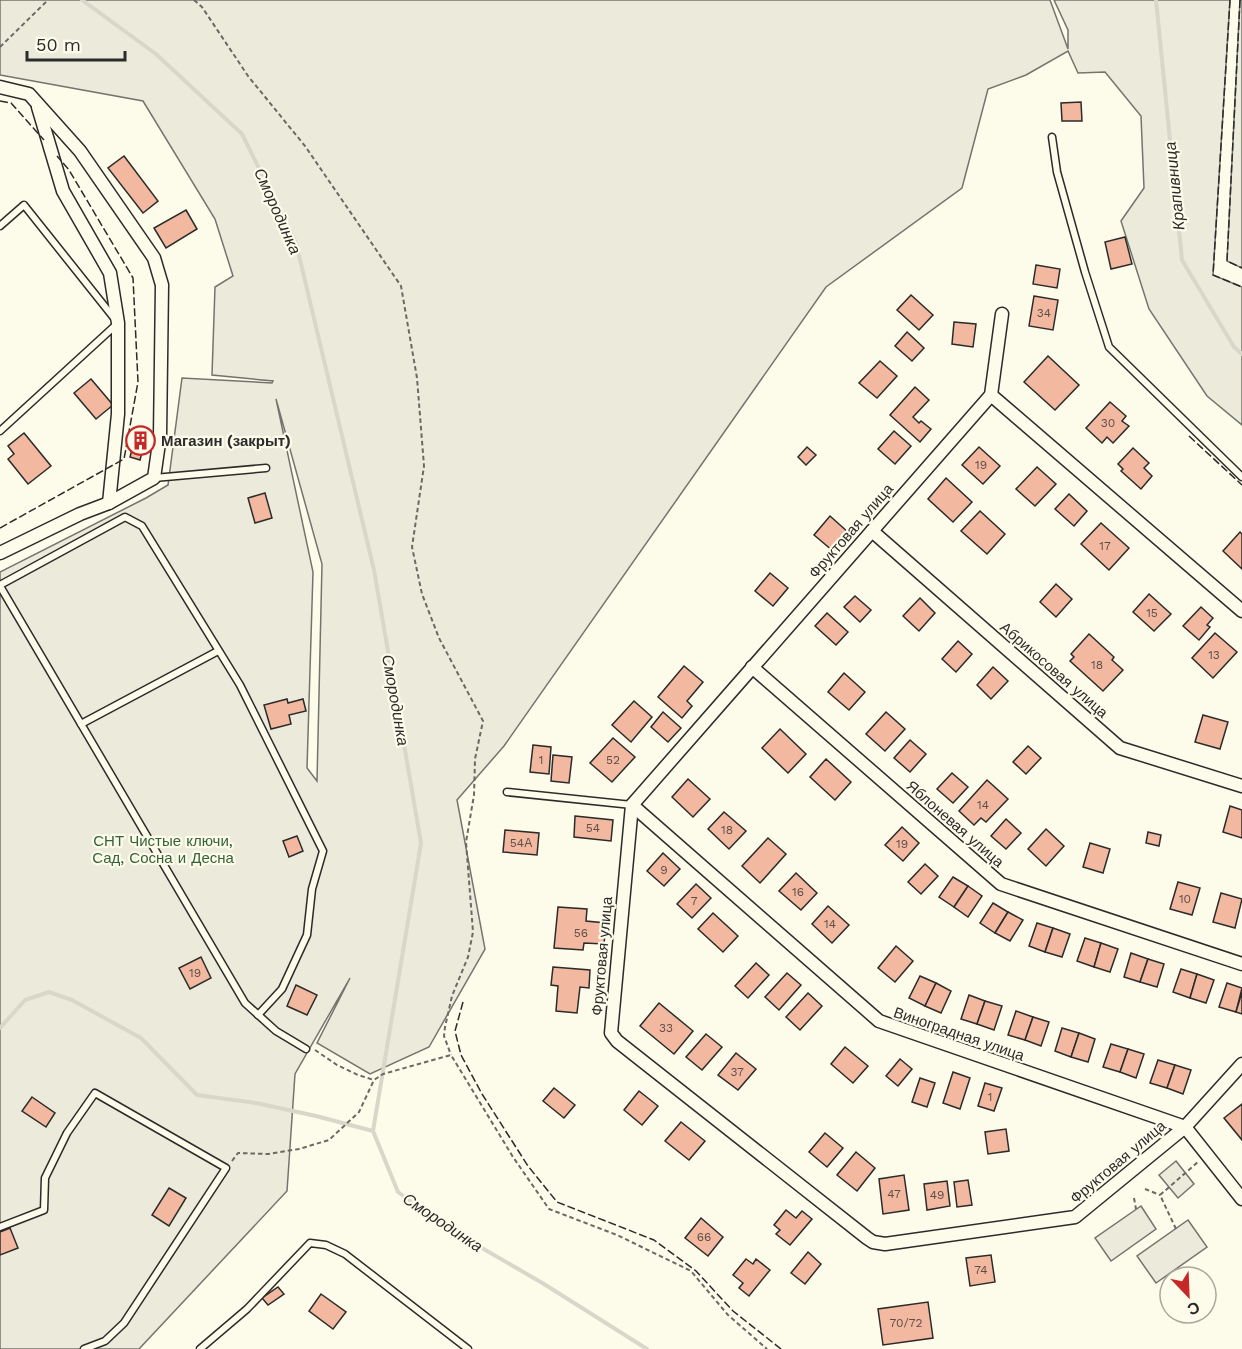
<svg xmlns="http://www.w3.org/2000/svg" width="1242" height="1349" font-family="'Work Sans',sans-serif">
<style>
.green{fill:#ecebdb;stroke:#74746e;stroke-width:1.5;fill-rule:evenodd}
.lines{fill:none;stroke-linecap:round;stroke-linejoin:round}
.stream{stroke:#d8d7c9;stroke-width:4}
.building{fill:#f2b8a0;stroke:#2b2b2b;stroke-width:1.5}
.lane-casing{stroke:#2b2b2b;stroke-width:9}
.street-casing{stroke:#2b2b2b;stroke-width:15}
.path{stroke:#6a6964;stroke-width:2;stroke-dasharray:4.5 3;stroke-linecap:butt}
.lane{stroke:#fdfbea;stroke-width:6}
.street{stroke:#fdfbea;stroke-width:12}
.fence{stroke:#2b2b2b;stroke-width:1.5;stroke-dasharray:8 3;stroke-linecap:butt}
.labels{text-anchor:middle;stroke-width:4.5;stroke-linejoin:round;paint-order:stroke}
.number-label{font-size:12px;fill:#5d4e48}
.poi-label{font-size:15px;font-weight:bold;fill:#2b2b2b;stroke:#fdfbea;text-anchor:start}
.street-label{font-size:15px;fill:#2b2b2b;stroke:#fdfbea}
.park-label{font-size:15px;fill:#34623c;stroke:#fdfbea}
.water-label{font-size:16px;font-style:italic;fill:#2b2b2b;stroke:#fdfbea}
</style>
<rect width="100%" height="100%" fill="#fdfbea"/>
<g class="green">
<path d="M0,0H1050L1068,49V30L1054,0H1230L1213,275L1242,287V425L1207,396L1149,309L1121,221L1144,188L1141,116L1105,72L1078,73L1068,51L1026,75L988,89L962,188L826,287L504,746L457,800L485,949L429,1047L370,1074L317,1043L350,978L295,1074L287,1191L139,1349H0V572L146,498L168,485L182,378L272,383L273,381L212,375L215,287L233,276L215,219L143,101L0,75ZM276,399L322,564L317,781L307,768L313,572Z"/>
<path d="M1240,0H1242V268L1227,261Z"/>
<path d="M1176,1161L1194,1184L1178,1198L1159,1175Z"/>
<path d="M1141,1206L1156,1229L1111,1261L1095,1238Z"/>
<path d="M1188,1220L1207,1247L1156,1283L1137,1256Z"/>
</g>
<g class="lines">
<g class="stream">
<path d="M82,0L156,54L242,134L296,243L374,570L421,843L373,1131L398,1192L444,1226L544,1284L647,1349"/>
<path d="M1156,0L1182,260L1234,347L1242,354"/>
<path d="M0,1028L25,1000L49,992L72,1000L141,1038L197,1095L256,1103L316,1116L373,1131"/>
</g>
</g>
<g class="building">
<path d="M1081,102L1082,121H1062L1061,103Z"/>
<path d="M124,156L158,201L143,213L108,168Z"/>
<path d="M186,210L197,229L166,248L154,228Z"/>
<path d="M1125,237L1132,264L1111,269L1105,242Z"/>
<path d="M1036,265L1060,269L1057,288L1033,284Z"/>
<path d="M911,295L933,315L919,330L897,310Z"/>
<path d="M1034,296L1058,300L1053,330L1029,326Z"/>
<path d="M954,322L976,324L973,347L952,344Z"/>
<path d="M907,332L924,348L912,361L895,346Z"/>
<path d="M1048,356L1079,385L1055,410L1024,382Z"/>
<path d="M880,361L897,376L877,398L859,383Z"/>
<path d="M91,379L113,405L96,419L74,393Z"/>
<path d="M915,387L929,400L913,417L919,423L921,421L931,429L920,442L890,415Z"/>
<path d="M1110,402L1126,416L1122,421L1129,426L1113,443L1107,437L1102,443L1086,428Z"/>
<path d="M137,431L147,434L140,460L130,457Z"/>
<path d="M894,431L911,446L895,464L878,449Z"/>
<path d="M24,433L51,466L28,484L8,459L14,454L8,446Z"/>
<path d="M807,447L816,455L806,465L798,457Z"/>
<path d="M979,447L1000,466L983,484L962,465Z"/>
<path d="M1133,448L1149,463L1144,468L1152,476L1141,489L1121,471L1123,469L1118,464Z"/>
<path d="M1037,467L1056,484L1035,506L1016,489Z"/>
<path d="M946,478L972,502L953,522L928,499Z"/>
<path d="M265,493L272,518L255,523L248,498Z"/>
<path d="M1069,494L1087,511L1074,526L1055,509Z"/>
<path d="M980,511L1005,534L987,554L961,531Z"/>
<path d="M830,516L849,533L833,551L814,535Z"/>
<path d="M1101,523L1129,548L1109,570L1081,544Z"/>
<path d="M1240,532L1242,534V569L1223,551Z"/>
<path d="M770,573L788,588L773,606L755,591Z"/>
<path d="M1056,584L1072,599L1056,617L1040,602Z"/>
<path d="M1149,594L1171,614L1154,631L1133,612Z"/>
<path d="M855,596L871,610L860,622L844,607Z"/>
<path d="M920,598L935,613L919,631L903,616Z"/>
<path d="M1201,607L1213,618L1207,625L1210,627L1199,640L1183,626Z"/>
<path d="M827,613L848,632L836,645L815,626Z"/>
<path d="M1215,633L1237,652L1213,678L1192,658Z"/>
<path d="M1089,634L1114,657L1112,660L1123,670L1103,691L1070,661L1074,657L1071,654Z"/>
<path d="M958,641L972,654L956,672L942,659Z"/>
<path d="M684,666L703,682L687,701L692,706L682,718L658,697Z"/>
<path d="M993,667L1008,681L991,699L977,685Z"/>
<path d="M844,673L865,692L849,710L828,692Z"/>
<path d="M287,699L288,703L303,699L306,711L289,715L291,724L271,729L264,705Z"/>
<path d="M634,701L652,717L631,742L612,725Z"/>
<path d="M663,712L681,728L668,742L651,727Z"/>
<path d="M886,712L905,729L885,751L866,734Z"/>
<path d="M1203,715L1228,722L1220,749L1195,742Z"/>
<path d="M780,729L806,754L788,773L762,748Z"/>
<path d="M613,738L635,757L612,782L590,763Z"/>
<path d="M910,740L926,754L910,772L894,758Z"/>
<path d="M533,745L551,747L549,774L530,772Z"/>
<path d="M1028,746L1041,758L1026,774L1013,762Z"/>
<path d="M553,755L572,757L569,783L551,781Z"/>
<path d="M826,759L851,782L835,800L810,777Z"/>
<path d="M952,773L968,787L953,803L937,789Z"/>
<path d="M688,779L710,799L693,817L672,797Z"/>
<path d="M987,780L1008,799L986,822L981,818L974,825L959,811Z"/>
<path d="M1230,806L1242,810V838L1223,832Z"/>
<path d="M724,812L746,831L729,849L708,829Z"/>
<path d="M575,816L613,820L611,841L574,837Z"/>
<path d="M1006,819L1021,833L1006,849L991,836Z"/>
<path d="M902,827L919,843L903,861L885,845Z"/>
<path d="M1046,829L1064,846L1046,866L1028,849Z"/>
<path d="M505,830L539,833L537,855L503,852Z"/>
<path d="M1148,832L1161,835L1159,846L1146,843Z"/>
<path d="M297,836L303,851L289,857L283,841Z"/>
<path d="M768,838L786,854L760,883L742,866Z"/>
<path d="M1090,843L1110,849L1103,873L1083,867Z"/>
<path d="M663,853L680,869L664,886L647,871Z"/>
<path d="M925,864L938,876L921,894L908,882Z"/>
<path d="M796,873L817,893L801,910L779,891Z"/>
<path d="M953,877L968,886L954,907L939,897Z"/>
<path d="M1178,882L1200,888L1192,915L1170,909Z"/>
<path d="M696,884L711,898L692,918L677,904Z"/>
<path d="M968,886L982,896L968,917L954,907Z"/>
<path d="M1221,893L1242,899L1235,928L1213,922Z"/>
<path d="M993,903L1008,912L995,933L980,923Z"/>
<path d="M828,906L849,925L832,943L812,924Z"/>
<path d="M558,907L587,909L586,921L606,923L604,944L584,943L583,950L554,948Z"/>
<path d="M1008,912L1023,920L1010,941L995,933Z"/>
<path d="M713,913L738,936L723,952L698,929Z"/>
<path d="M1037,923L1053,928L1045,952L1029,946Z"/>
<path d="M1053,928L1070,934L1062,957L1045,952Z"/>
<path d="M1085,938L1101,943L1094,967L1077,961Z"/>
<path d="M1101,943L1118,949L1110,972L1094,967Z"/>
<path d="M896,946L913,961L895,982L878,968Z"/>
<path d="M1131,953L1148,959L1140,982L1124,977Z"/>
<path d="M201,957L211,978L190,989L179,968Z"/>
<path d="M1148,959L1164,964L1157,987L1140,982Z"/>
<path d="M756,963L769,975L748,998L735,986Z"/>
<path d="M553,967L590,970L589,988L580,987L577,1013L556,1011L558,986L551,985Z"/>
<path d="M1181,969L1197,974L1190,998L1173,992Z"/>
<path d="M787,973L801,985L779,1010L765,997Z"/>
<path d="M1197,974L1214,980L1206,1003L1190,998Z"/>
<path d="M920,976L936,983L925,1006L909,998Z"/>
<path d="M936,983L951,991L941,1013L925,1006Z"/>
<path d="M1227,983L1242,988L1236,1012L1219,1007Z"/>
<path d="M296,985L317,995L307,1015L287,1006Z"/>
<path d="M1242,992V1014L1236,1012Z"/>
<path d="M808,993L822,1006L800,1030L786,1017Z"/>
<path d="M969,995L985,1001L977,1024L961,1019Z"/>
<path d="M985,1001L1002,1006L994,1030L977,1024Z"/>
<path d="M659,1003L693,1031L674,1054L640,1026Z"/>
<path d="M1016,1011L1033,1017L1025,1040L1008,1035Z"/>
<path d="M1033,1017L1049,1022L1041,1046L1025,1040Z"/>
<path d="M1062,1028L1079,1033L1071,1057L1055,1051Z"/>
<path d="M1079,1033L1095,1039L1088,1062L1071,1057Z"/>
<path d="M706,1034L722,1047L702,1070L686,1057Z"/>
<path d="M1111,1044L1128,1049L1120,1072L1103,1067Z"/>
<path d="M845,1047L868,1066L853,1083L831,1064Z"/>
<path d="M1128,1049L1144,1054L1136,1078L1120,1072Z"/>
<path d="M736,1053L756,1069L738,1090L718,1075Z"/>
<path d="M900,1059L912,1069L898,1086L886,1076Z"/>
<path d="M1158,1060L1175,1065L1167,1088L1150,1083Z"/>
<path d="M1175,1065L1191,1070L1183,1094L1167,1088Z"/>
<path d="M953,1072L970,1078L960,1109L943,1103Z"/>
<path d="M920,1078L935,1083L927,1107L912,1102Z"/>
<path d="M985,1083L1002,1088L994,1111L978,1106Z"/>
<path d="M554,1088L575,1105L564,1118L543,1101Z"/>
<path d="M639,1091L658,1106L642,1125L624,1110Z"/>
<path d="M32,1097L55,1113L46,1127L22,1111Z"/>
<path d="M1242,1104V1140L1224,1118Z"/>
<path d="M681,1122L705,1141L689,1160L665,1141Z"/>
<path d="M1006,1129L1009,1151L988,1154L985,1132Z"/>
<path d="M825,1133L843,1148L827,1167L809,1152Z"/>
<path d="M856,1152L875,1168L857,1191L837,1175Z"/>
<path d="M904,1175L909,1210L883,1214L879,1179Z"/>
<path d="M968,1180L972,1205L957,1207L954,1182Z"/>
<path d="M947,1181L950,1206L927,1210L924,1184Z"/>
<path d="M169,1188L186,1198L169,1226L152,1215Z"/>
<path d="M786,1210L796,1218L802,1211L812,1219L790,1245L776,1234L780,1230L774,1225Z"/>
<path d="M701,1218L723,1237L708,1256L685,1238Z"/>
<path d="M10,1228L18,1248L0,1255V1232Z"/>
<path d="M808,1252L821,1264L805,1284L791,1273Z"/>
<path d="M991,1255L995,1282L970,1286L966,1258Z"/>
<path d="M746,1259L753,1264L756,1259L770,1270L749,1296L739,1288L743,1283L733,1275Z"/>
<path d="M278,1287L284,1294L268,1305L262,1298Z"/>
<path d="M321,1294L346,1312L333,1329L309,1311Z"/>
<path d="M928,1302L933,1338L883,1345L878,1309Z"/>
</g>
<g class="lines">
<defs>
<g id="lane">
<path d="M1052,137L1057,172L1085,272L1109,347L1242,477"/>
<path d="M0,226L24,205L118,323L0,431"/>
<path d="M154,478L266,468"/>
<path d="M0,585L125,517L142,526L240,685L323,851L312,889L307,935L282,989L258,1015"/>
<path d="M0,586L245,1003L276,1031L306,1049"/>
<path d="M81,724L218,651"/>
<path d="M507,792L632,805"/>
<path d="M0,1227L44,1210L45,1178L67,1133L95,1093L226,1168L124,1323L105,1341L84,1349"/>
<path d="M200,1349L247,1309L310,1243L326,1245L345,1254L468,1349"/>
</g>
<g id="street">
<path d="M0,87L29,94L80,151L154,258L162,285L160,436L154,478L109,503L80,514L0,553"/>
<path d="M38,107L63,191L110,273L118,323V414L109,503"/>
<path d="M1002,314L991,395L632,805L611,1033L617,1041L867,1238L873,1242L885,1244L1075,1217L1185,1127L1242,1064"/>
<path d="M991,395L1242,611"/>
<path d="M872,531L1120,748L1242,786"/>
<path d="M752,667L1001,884L1242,964"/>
<path d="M632,805L879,1021L1185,1127L1242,1199"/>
</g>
</defs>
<use href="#lane" class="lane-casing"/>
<use href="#street" class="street-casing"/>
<g class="path">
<path d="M194,0L202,7L248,76L305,146L401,286L417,378L424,466L412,547L422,594L439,638L483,721L475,759L474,795L466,842L473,932L468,957L452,996L445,1027L444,1036L451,1055"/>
<path d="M0,47L48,0"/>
<path d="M315,1050L337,1065L358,1075L374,1080"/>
<path d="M232,1161L238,1153L268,1154L299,1149L329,1140L359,1112L374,1080L383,1074L451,1055L513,1157L549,1209L617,1235L691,1271L728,1315L767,1349"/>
<path d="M1145,1189L1160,1195"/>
<path d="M1134,1198L1136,1209"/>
<path d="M1176,1229L1160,1195L1198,1162"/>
</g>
<use href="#lane" class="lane"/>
<use href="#street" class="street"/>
<g class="fence">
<path d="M1230,0L1213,275L1242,287"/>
<path d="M1240,0L1227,261L1242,268"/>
<path d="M0,101L11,103L44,140"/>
<path d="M1189,436L1242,485"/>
<path d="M0,528L124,459L138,382L133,278L69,170L57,156"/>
<path d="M463,1002L455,1031L461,1055L482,1094L528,1166L557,1202L654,1240L696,1271L733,1311L781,1349"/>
</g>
</g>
<defs>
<symbol id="building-ring" viewBox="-11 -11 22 22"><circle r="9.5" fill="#fdfbea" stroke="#c62828" stroke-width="1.5"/><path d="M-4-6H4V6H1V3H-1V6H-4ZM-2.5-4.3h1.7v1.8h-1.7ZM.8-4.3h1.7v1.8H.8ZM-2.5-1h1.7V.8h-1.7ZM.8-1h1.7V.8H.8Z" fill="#c62828"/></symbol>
</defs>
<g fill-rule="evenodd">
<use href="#building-ring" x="124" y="424" width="33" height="33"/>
</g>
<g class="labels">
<g class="number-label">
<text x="1044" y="317">34</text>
<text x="1108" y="427">30</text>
<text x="981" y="469">19</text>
<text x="1105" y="550">17</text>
<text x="1152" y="617">15</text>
<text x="1214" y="659">13</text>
<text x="1097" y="669">18</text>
<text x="541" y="764">1</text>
<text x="613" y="764">52</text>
<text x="983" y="809">14</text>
<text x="593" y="832">54</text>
<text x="727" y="834">18</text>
<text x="521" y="847">54А</text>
<text x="902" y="848">19</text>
<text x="664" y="874">9</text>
<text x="798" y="896">16</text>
<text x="1185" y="903">10</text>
<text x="694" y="905">7</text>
<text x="830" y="928">14</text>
<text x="581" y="937">56</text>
<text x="195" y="977">19</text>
<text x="666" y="1032">33</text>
<text x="737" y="1076">37</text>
<text x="990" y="1101">1</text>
<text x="894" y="1198">47</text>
<text x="937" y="1199">49</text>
<text x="704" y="1241">66</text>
<text x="981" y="1274">74</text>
<text x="906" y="1327">70/72</text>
</g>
<g class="poi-label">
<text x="161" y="446">Магазин (закрыт)</text>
</g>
<g class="street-label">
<text transform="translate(851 531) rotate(-49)" y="5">Фруктовая улица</text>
<text transform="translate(1054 670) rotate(41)" y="5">Абрикосовая улица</text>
<text transform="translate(955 824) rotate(41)" y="5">Яблоневая улица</text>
<text transform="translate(602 956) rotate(-85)" y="5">Фруктовая улица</text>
<text transform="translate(959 1034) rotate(19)" y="5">Виноградная улица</text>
<text transform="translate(1118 1162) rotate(-40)" y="5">Фруктовая улица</text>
</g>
<g class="park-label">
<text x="163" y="846">СНТ Чистые ключи,<tspan x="163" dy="17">Сад, Сосна и Десна</tspan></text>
</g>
<g class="water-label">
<text transform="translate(1174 186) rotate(-96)" y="6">Крапивница</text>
<text transform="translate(278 211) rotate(66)" y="6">Смородинка</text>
<text transform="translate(396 700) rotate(80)" y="6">Смородинка</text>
<text transform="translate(443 1222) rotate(34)" y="6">Смородинка</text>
</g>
</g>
<g transform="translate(1188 1295) rotate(157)"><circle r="28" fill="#fdfbea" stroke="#a9a89e" stroke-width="1.5"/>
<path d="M0-4.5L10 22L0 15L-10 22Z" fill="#c62828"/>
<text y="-9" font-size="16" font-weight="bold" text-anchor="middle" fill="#2b2b2b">С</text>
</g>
<path d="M27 51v9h98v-9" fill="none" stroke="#2b2b2b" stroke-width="3"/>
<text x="36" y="51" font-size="18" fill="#2b2b2b" stroke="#fdfbea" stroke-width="4.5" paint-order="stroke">50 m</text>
</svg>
